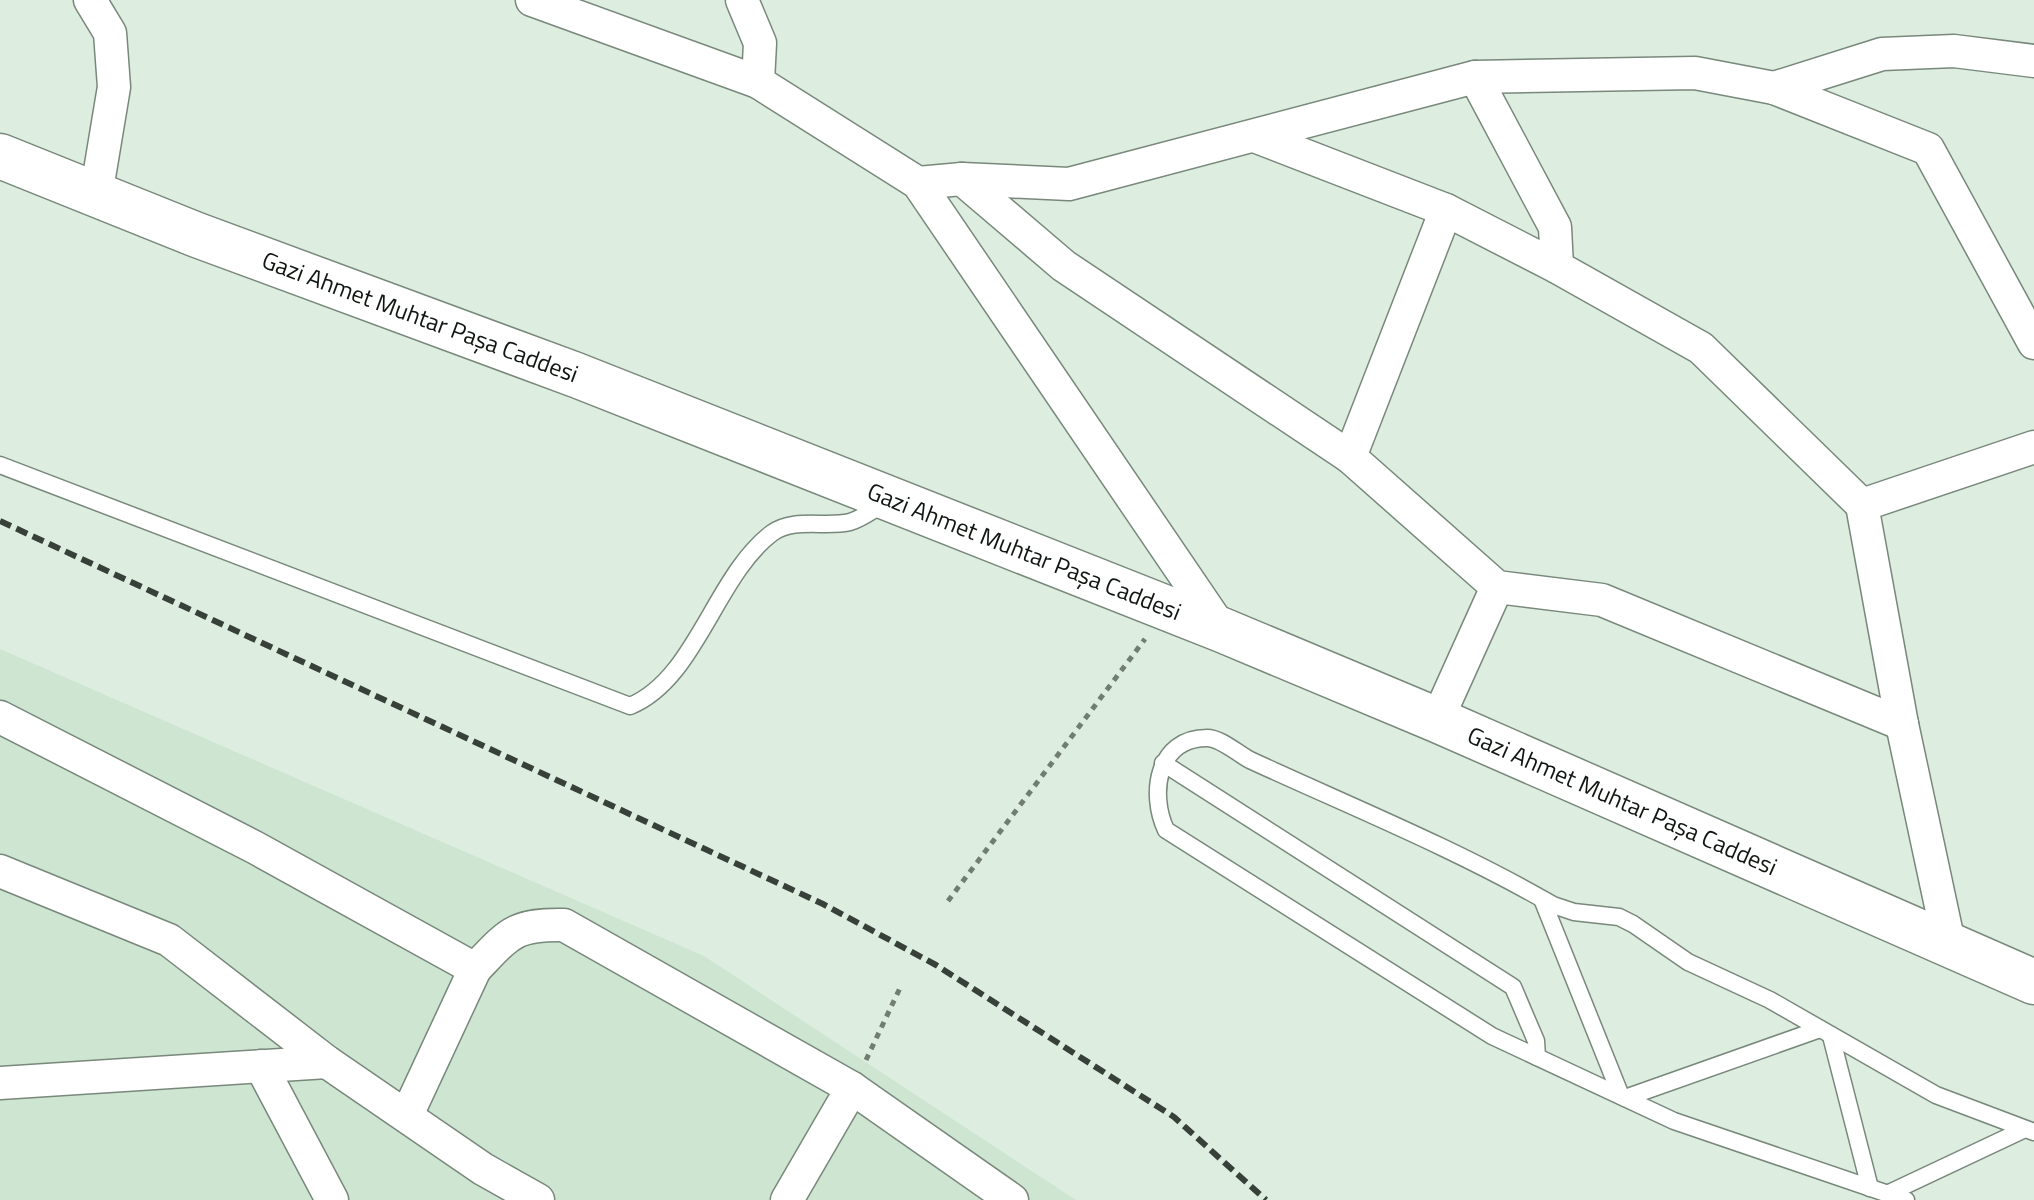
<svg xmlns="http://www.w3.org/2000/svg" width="2034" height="1200" font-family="'Titillium Web',sans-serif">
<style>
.built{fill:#cee5d2}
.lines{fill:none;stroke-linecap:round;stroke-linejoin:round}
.lane-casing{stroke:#78887b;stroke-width:19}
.street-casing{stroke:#78887b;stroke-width:35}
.secondary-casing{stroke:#78887b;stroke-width:47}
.path{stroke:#717d73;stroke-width:5;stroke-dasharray:6 6;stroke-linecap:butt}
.lane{stroke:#fff;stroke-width:16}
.street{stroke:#fff;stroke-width:32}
.secondary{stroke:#fff;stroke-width:44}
.rail{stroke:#38403a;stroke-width:6;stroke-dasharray:12 6;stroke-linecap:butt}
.labels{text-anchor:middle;stroke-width:8;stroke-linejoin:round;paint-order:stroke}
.street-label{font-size:24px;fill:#101611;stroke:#ddeee0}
</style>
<rect width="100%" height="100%" fill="#ddeee0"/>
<path class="built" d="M0,649L704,956L1076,1200H0Z"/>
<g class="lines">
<defs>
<g id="lane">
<path d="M0,465L630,706C696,679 715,576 772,533C794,517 826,528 850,522C861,519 873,510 883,504"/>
<path d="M1163,763L1513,987L1536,1041L1537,1057"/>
<path d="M1542,899L1621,1096"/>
<path d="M1831,1036L1870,1188"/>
<path d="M1625,1098L1820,1029"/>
<path d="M1887,1194L2025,1129"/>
<path d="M1906,1200L1674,1121L1492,1036L1166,830C1149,794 1157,738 1207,738C1221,738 1238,754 1250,760C1352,807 1456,849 1553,905L1574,912L1619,917L1633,924L1688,962L1770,1000L1936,1095L2034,1132"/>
</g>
<g id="street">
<path d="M90,0L110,33L114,87L96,195"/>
<path d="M532,0L758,82L918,183L1222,630"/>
<path d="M742,0L760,43L758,82"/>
<path d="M1475,77L1555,227L1557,267"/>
<path d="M1774,88L1882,54L1954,51L2034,61"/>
<path d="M1257,137L1446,210L1557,267L1701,348L1862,505"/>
<path d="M962,179L1064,266L1350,457L1497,587L1602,600L1902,724"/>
<path d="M918,183L962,179L1069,184L1475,77L1695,73L1774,88L1928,149L2034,343"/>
<path d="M1350,457L1446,210"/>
<path d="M0,717L256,848L475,969C509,934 513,924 564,925L852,1088L1012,1200"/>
<path d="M1437,720L1497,587"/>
<path d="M0,871L169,940L327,1062L483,1169L538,1200"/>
<path d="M1950,948L1902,724L1862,505L2034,447"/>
<path d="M261,1066L332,1200"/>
<path d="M0,1083L327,1062"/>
<path d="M407,1115L475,969"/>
<path d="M787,1200L852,1088"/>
</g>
<g id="secondary">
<path id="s1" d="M0,156L197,235L576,375L1222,630L1437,720L2034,982"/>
</g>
</defs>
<use href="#lane" class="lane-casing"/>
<use href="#street" class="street-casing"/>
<use href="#secondary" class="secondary-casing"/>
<g class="path">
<path d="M948,901L1145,639"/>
<path d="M866,1060L900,988"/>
</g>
<use href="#lane" class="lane"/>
<use href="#street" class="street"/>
<use href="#secondary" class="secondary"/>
<path class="rail" d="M0,521L823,904L936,965L1174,1117L1266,1200"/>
</g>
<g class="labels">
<g class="street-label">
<text dy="8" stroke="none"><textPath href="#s1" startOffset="450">Gazi Ahmet Muhtar Paşa Caddesi</textPath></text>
<text dy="8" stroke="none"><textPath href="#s1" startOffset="1098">Gazi Ahmet Muhtar Paşa Caddesi</textPath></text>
<text dy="8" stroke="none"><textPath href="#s1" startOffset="1746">Gazi Ahmet Muhtar Paşa Caddesi</textPath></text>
</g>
</g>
</svg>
